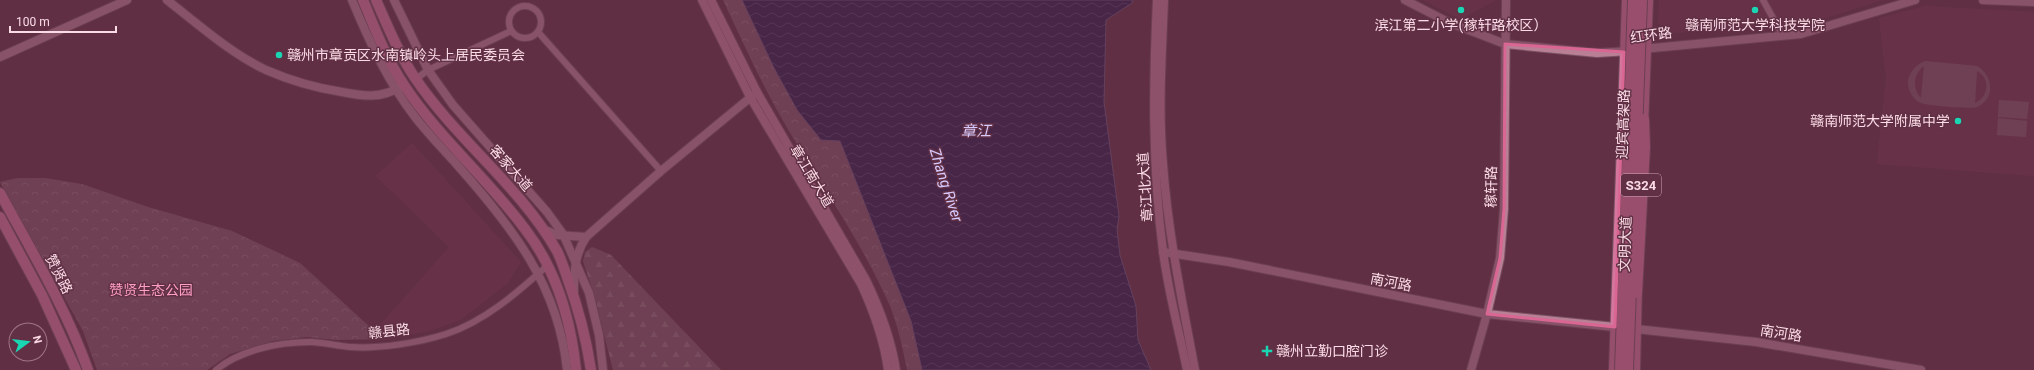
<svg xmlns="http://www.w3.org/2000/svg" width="2034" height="370" font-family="Roboto,'Noto Sans SC',sans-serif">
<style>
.built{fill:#6f374f}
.forest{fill:url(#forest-firs)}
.park{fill:url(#park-crowns)}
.pitch{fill:#825667;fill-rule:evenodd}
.water{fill:url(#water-waves);stroke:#6a557c}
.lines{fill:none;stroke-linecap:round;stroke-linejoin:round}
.minor-casing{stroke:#7b5163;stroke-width:8}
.tertiary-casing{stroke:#7b5163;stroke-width:10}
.secondary-casing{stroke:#7b5163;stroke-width:10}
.primary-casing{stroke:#7b5163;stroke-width:12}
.minor{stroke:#b87f95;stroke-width:6}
.tertiary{stroke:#b87f95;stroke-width:8}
.secondary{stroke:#c67a99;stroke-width:8}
.primary{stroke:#d4769d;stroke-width:10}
.trunk-bridge-casing{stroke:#7b5163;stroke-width:12;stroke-linecap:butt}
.trunk-bridge{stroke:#de73a0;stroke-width:10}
.marked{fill:none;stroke:#d96693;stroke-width:3;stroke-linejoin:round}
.poi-dot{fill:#19d5b2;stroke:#613044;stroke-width:1.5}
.labels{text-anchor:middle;stroke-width:3;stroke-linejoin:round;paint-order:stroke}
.shield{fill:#613044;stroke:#cda8b5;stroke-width:1}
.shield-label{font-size:13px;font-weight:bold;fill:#fbdbe6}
.poi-label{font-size:14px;fill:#fbdbe6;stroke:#613044}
.street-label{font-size:14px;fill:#fbdbe6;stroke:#613044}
.park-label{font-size:14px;fill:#fd9ec3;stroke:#613044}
.water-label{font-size:15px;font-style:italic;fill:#d6caff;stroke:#613044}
</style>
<defs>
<pattern id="forest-firs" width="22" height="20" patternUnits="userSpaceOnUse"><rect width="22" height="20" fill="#825667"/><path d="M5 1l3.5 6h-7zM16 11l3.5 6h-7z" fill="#956e7d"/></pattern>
<pattern id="park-crowns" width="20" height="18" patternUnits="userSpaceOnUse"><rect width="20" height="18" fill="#825667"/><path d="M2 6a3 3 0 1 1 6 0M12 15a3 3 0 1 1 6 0" fill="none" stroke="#956e7d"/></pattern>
<pattern id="water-waves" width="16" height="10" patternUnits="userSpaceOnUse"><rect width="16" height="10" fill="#2c1b4f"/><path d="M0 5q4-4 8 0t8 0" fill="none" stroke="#4c3c68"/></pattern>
</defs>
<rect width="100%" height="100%" fill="#613044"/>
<g class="built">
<path d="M1423,0H1496L1461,19Z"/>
<path d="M1659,0H1882L1819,20L1788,26L1673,33L1658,23Z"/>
<path d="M1925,6L2034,12V176L1877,164L1886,78L1879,18Z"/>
<path d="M412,143L521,262L508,283L460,320L429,331L383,339L375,331L449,247L376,176Z"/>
</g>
<path class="forest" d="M592,247L611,255L721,370H613L593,292L583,261L585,252Z"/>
<g class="park">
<path d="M723,0H742L774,68L840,141L911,321L922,370H907C903,349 898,326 890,306C861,240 818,181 782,119C760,81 742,40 723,0Z"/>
<path d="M17,178H45L82,184L148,207L232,231L300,263L383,339L337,340L307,337L273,341L230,354L207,370H97L83,331L0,182Z"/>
</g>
<g class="pitch">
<path d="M1925,61L1977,66C1993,75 1996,99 1977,107C1971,109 1925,106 1919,102C1912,98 1908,90 1908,82C1909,72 1916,65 1925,61ZM1924,66L1921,98C1912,88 1913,74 1924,66ZM1977,71C1991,78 1989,97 1975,103Z"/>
<path d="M1999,100L2029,102L2027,119L1998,117Z"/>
<path d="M1998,118L2027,121L2026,137L1997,135Z"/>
</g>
<path class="water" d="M742,0H1133L1132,3L1106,20L1104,102L1119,216L1117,230L1120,255L1136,306L1138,340L1151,370H922L911,321L840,141L821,140L797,110L774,68Z"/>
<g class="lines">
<defs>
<g id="minor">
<path d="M1763,0L1783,36"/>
<circle cx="525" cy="22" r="16"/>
<path d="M538,32L661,171"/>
<path d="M416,79L428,70L511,31"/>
<path d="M216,370C240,350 279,342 310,342C323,342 337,346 350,347C379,349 418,343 446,334C484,322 518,292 548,265"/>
</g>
<g id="tertiary">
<path d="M167,0C198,24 230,53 266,70C289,80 316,88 342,92C362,96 381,99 400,87"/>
<path d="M352,0C369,41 388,82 415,117C429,135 445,151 459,167C513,228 559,287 567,370"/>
<path d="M394,0L428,70L453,105L547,212L563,234L589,293L599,335L603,370"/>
<path d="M1405,0L1448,22L1505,44L1597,53L1630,51"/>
<path d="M1983,0L2034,2"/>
<path d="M1642,49L1801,34L1915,0"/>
<path d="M0,57L127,0"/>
<path d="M543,229L557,235L586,237"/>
<path d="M1163,252L1229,262L1487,314L1615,327"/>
<path d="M574,292C574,271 575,254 586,237L661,171L757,92"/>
<path d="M1636,329L1756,342L1921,370"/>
<path d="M1471,370L1487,314L1500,258L1504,209L1506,0"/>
</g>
<g id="secondary">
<path d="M702,0L750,97L861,284C874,312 884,340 888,370"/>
<path d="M711,0L757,92L866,280C880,309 891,338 896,370"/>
<path d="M1157,0C1153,84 1152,168 1163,251C1168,291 1179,331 1187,370"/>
<path d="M1164,0C1162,54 1158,109 1163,164C1168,233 1182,301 1195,370"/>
</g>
<g id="primary">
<path d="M363,0C375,29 386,58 404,85C438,137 488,179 525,229C556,269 571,321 576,370"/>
<path d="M376,0C388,27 399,54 415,78C457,140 520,186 557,251C561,259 564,268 567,277C578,307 586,337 591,370"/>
<path d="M1643,126L1648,0"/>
<path d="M0,193C31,250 66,308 88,370"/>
<path d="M0,217L42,295L76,370"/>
<path d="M1614,370L1627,0"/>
<path d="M1635,370L1637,284"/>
</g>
</defs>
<use href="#minor" class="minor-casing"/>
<use href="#tertiary" class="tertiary-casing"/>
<use href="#secondary" class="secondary-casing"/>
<use href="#primary" class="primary-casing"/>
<use href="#minor" class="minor"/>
<use href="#tertiary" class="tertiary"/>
<use href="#secondary" class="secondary"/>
<use href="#primary" class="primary"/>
<defs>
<g id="trunk-bridge">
<path d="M1637,293L1645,147L1644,119"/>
<path d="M1620,370L1633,0"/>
<path d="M1628,370L1642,0"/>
</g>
</defs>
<use href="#trunk-bridge" class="trunk-bridge-casing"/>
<use href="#trunk-bridge" class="trunk-bridge"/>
</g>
<path d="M0 0H2034V370H0ZM1505,44L1624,52L1615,327L1487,314L1500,258L1504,209Z" fill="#613044" fill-opacity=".55" fill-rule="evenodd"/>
<path class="marked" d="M1505,44L1624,52L1615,327L1487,314L1500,258L1504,209Z"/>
<g class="poi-dot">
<circle cx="1461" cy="10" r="4"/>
<circle cx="1755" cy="10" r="4"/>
<circle cx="279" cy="55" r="4"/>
<circle cx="1958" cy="121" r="4"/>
<path d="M1265 345h4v4h4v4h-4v4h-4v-4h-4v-4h4z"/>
</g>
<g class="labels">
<rect class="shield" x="1621" y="174" width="40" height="22" rx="3"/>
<g class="shield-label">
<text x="1641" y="190">S324</text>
</g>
<g class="poi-label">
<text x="1461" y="30">滨江第二小学(稼轩路校区）</text>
<text x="1755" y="30">赣南师范大学科技学院</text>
<text x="287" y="60" text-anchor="start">赣州市章贡区水南镇岭头上居民委员会</text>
<text x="1950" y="126" text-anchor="end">赣南师范大学附属中学</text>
<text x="1276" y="356" text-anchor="start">赣州立勤口腔门诊</text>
</g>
<g class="street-label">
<text transform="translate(1651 35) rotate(-8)" y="5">红环路</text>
<text transform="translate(1623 124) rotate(-88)" y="5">迎宾高架路</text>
<text transform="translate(511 168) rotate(49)" y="5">客家大道</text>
<text transform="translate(812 176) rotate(59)" y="5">章江南大道</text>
<text transform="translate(1145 187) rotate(-94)" y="5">章江北大道</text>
<text transform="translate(1491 187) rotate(-89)" y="5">稼轩路</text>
<text transform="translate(1625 244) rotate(-88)" y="5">文明大道</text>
<text transform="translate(59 274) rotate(63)" y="5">赞贤路</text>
<text transform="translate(1391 282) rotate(11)" y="5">南河路</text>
<text transform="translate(389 331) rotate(-6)" y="5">赣县路</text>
<text transform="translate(1781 333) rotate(9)" y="5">南河路</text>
</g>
<g class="park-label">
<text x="151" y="295">赞贤生态公园</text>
</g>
<g class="water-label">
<text x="976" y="136">章江</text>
<text transform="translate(946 185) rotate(72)" y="5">Zhang River</text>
</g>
</g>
<g transform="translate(28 342) rotate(75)"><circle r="19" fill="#613044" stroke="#9f7485"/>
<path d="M0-3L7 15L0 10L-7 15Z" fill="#19d5b2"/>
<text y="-6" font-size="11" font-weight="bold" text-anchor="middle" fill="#fbdbe6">N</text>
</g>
<path d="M10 26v6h106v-6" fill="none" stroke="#fbdbe6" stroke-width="2"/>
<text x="16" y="26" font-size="12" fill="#fbdbe6" stroke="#613044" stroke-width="3" paint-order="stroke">100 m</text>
</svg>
